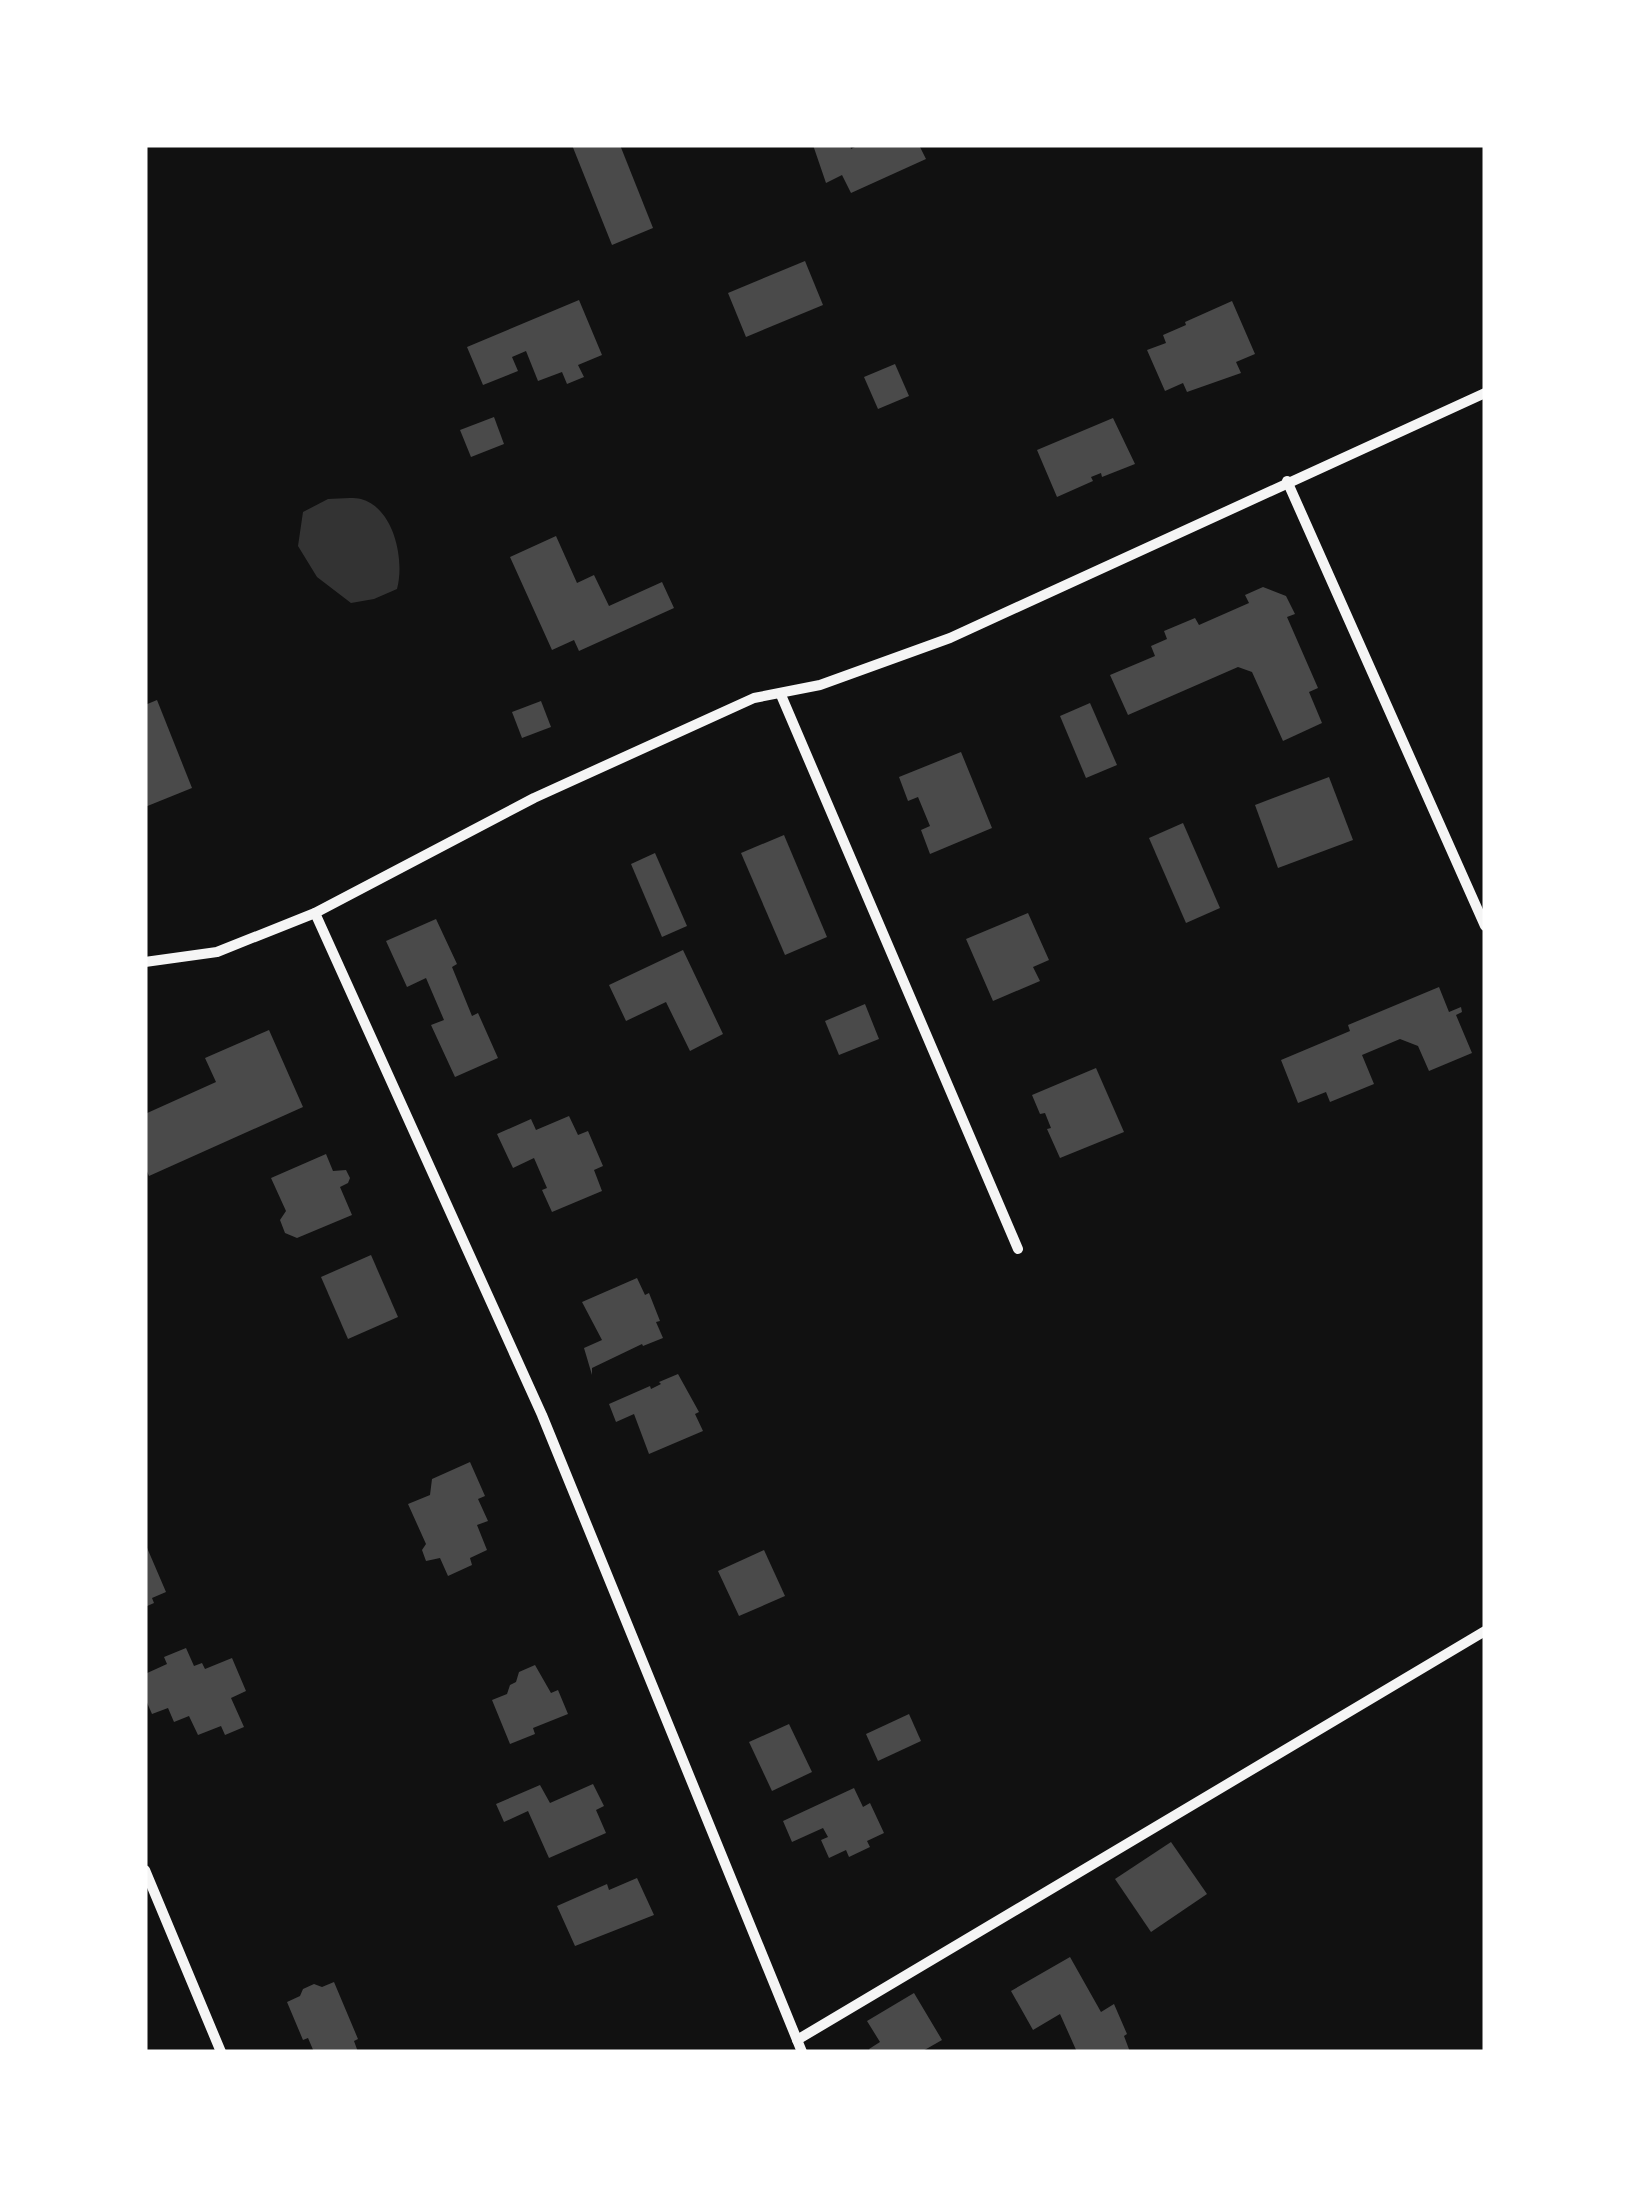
<svg xmlns="http://www.w3.org/2000/svg" width="1630" height="2197" font-family="'Public Sans',sans-serif">
<style>
.water{fill:#333}
.building{fill:#4a4a4a}
.lines{fill:none;stroke-linecap:round;stroke-linejoin:round}
.minor{stroke:#f5f5f5;stroke-width:10}
</style>
<rect width="100%" height="100%" fill="#111"/>
<path class="water" d="M328,499C338,499 351,497 361,499C394,508 405,560 397,589L374,599L351,603L317,577L298,546L303,512Z"/>
<g class="building">
<path d="M572,145H620L653,228L612,245Z"/>
<path d="M813,145H850L851,149L859,145H919L926,159L851,193L842,175L826,183Z"/>
<path d="M805,261L823,305L746,337L728,293Z"/>
<path d="M579,300L602,355L578,365L584,377L567,384L562,372L538,381L526,351L512,357L518,371L483,385L467,347Z"/>
<path d="M1232,301L1255,354L1236,362L1241,373L1187,392L1183,383L1165,391L1147,350L1166,343L1163,335L1186,325L1185,322Z"/>
<path d="M895,364L909,396L878,409L864,377Z"/>
<path d="M494,417L504,444L471,457L460,430Z"/>
<path d="M1113,418L1135,464L1102,477L1101,473L1091,477L1093,481L1057,497L1037,450Z"/>
<path d="M556,536L577,583L594,575L609,606L662,582L674,608L579,651L574,640L552,650L510,557Z"/>
<path d="M1263,587L1286,596L1295,614L1287,617L1318,688L1309,692L1322,723L1283,741L1252,672L1238,667L1128,715L1110,675L1155,656L1151,646L1167,639L1164,631L1195,618L1199,625L1249,603L1245,595Z"/>
<path d="M157,700L192,788L145,807V705Z"/>
<path d="M541,701L551,727L522,738L512,712Z"/>
<path d="M1090,703L1117,765L1086,778L1060,716Z"/>
<path d="M961,752L992,828L930,854L921,830L930,826L918,797L908,801L899,777Z"/>
<path d="M1329,777L1353,840L1278,868L1255,805Z"/>
<path d="M1183,823L1220,908L1186,923L1149,838Z"/>
<path d="M784,835L827,937L785,955L741,853Z"/>
<path d="M655,853L687,926L662,937L631,864Z"/>
<path d="M1028,913L1049,960L1033,967L1040,981L993,1001L966,939Z"/>
<path d="M436,919L457,964L452,967L472,1016L478,1013L498,1058L455,1077L431,1025L444,1020L426,978L407,987L386,941Z"/>
<path d="M683,950L723,1034L690,1051L666,1002L626,1021L609,985Z"/>
<path d="M1439,987L1449,1012L1461,1007L1462,1012L1456,1015L1472,1053L1429,1071L1418,1046L1400,1039L1362,1055L1374,1084L1330,1102L1326,1092L1298,1103L1281,1060L1350,1031L1348,1025Z"/>
<path d="M865,1004L879,1039L839,1055L825,1021Z"/>
<path d="M269,1030L303,1107L149,1176L145,1167V1114L216,1082L205,1058Z"/>
<path d="M1096,1068L1124,1132L1060,1158L1047,1129L1051,1128L1045,1113L1040,1114L1032,1095Z"/>
<path d="M569,1116L578,1135L588,1131L603,1166L594,1170L602,1191L552,1212L542,1190L547,1188L534,1158L513,1168L497,1134L531,1119L536,1130Z"/>
<path d="M326,1154L333,1171L346,1170L350,1178L348,1183L340,1187L352,1215L297,1238L285,1233L280,1220L286,1211L271,1178Z"/>
<path d="M371,1255L398,1317L348,1339L321,1277Z"/>
<path d="M637,1278L645,1295L649,1293L660,1321L656,1322L663,1338L643,1346L642,1344L592,1368V1375L584,1348L602,1340L582,1302Z"/>
<path d="M678,1374L699,1412L695,1414L703,1431L649,1454L634,1414L616,1422L609,1404L650,1386L651,1389L661,1384L659,1382Z"/>
<path d="M470,1462L485,1496L478,1499L488,1521L477,1525L487,1550L470,1558L472,1565L448,1576L440,1558L426,1561L422,1550L426,1544L408,1504L430,1495L432,1479Z"/>
<path d="M145,1543L166,1592L152,1598L154,1603L145,1607Z"/>
<path d="M764,1550L785,1596L739,1616L718,1571Z"/>
<path d="M186,1648L194,1666L202,1663L205,1669L232,1658L246,1691L231,1698L244,1727L225,1735L221,1726L198,1735L189,1716L174,1722L168,1708L152,1714L145,1698V1674L167,1664L164,1657Z"/>
<path d="M535,1665L551,1693L558,1690L568,1714L533,1728L535,1734L510,1744L492,1700L507,1694L510,1685L516,1682L519,1672Z"/>
<path d="M909,1714L921,1741L878,1761L866,1734Z"/>
<path d="M789,1724L812,1772L772,1791L749,1742Z"/>
<path d="M593,1784L604,1806L596,1810L606,1833L549,1858L528,1811L504,1822L496,1804L540,1785L550,1803Z"/>
<path d="M854,1788L863,1807L870,1803L884,1833L867,1841L870,1847L849,1857L846,1850L829,1858L821,1840L828,1837L823,1828L792,1842L783,1821Z"/>
<path d="M1171,1842L1207,1894L1151,1932L1115,1879Z"/>
<path d="M637,1878L654,1915L575,1946L557,1906L607,1884L609,1890Z"/>
<path d="M1070,1957L1101,2012L1114,2004L1127,2034L1124,2036L1130,2052H1077L1060,2014L1033,2030L1011,1991Z"/>
<path d="M334,1982L358,2039L354,2041L358,2052H314L308,2038L303,2040L287,2002L300,1996L303,1989L314,1984L322,1987Z"/>
<path d="M914,1993L942,2040L921,2052H871L869,2049L880,2042L867,2021Z"/>
</g>
<g class="lines">
<g class="minor">
<path d="M1287,481L1485,926"/>
<path d="M781,695L1018,1249"/>
<path d="M315,913L542,1415L802,2052"/>
<path d="M145,962L217,952L315,913L534,798L754,698L820,685L950,638L1485,393"/>
<path d="M145,1870L221,2052"/>
<path d="M797,2040L1485,1631"/>
</g>
</g>
<rect width="1630" height="2197" fill="none" stroke="#ffffff" stroke-width="295"/>
</svg>
